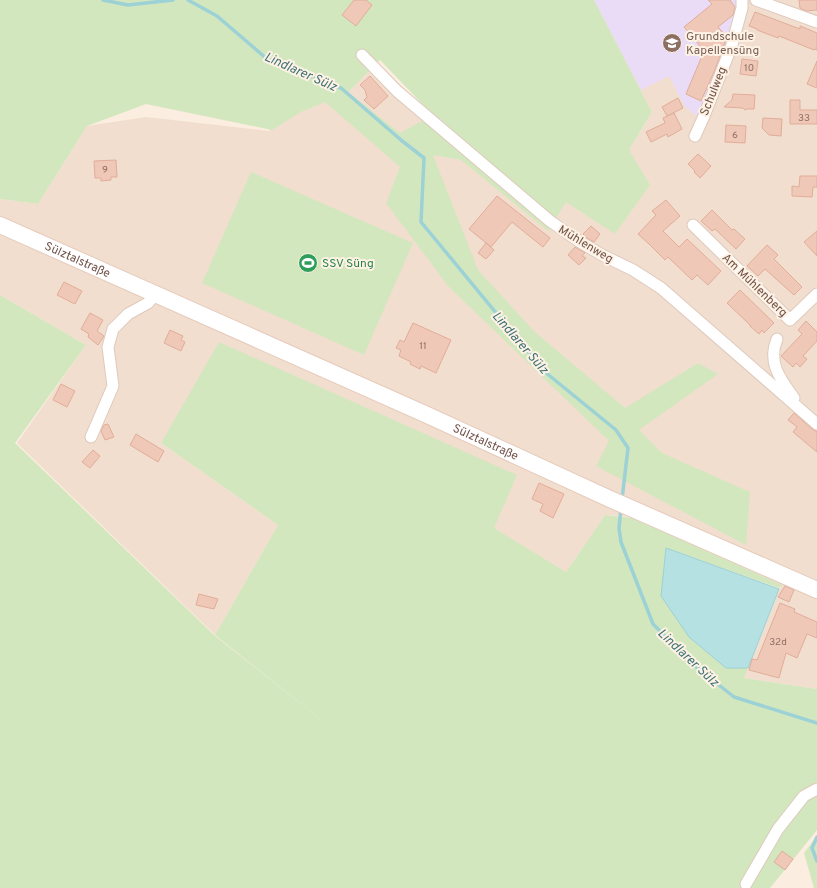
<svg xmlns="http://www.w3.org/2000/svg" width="817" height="888" font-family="Overpass,sans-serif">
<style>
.residential{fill:#f2dece}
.education{fill:#eadcf7}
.green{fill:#d3e7bf;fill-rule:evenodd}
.water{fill:#b5e1e3;stroke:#9cd1d5}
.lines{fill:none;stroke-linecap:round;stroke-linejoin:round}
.stream{stroke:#9cd1d5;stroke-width:3.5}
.building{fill:#efc8b8;stroke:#e1ad99}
.minor-casing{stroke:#dec9bc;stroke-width:13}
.secondary-casing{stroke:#e5cbbc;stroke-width:18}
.minor{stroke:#fff;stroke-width:11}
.secondary{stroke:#fff;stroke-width:16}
.labels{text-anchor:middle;stroke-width:4;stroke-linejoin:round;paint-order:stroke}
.number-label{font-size:10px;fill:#907064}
.education-label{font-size:12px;fill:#785e54;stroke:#fef2e5;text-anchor:start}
.street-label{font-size:12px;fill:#705248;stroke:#fef2e5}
.leisure-label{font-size:12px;fill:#27864d;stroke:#fef2e5;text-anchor:start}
.water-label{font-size:13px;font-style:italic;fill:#3d7276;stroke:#fef2e5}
</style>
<rect width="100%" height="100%" fill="#fbeddf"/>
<path class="residential" d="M594,0H817V689L744,678L781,585L634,517L605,515L566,572L493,528L517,475L161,443L278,525L215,635L17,443L86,345L0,295V199L38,204L87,126L146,117L269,131L367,55L433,115L629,150L652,112Z"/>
<path class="education" d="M594,0H739L740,10L699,118L685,107L669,76L641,90Z"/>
<g class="green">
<path d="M0,0H594L652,112L629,150L650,185L615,234L566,202L548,231L461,160L433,155L478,270L535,332L625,408L698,363L718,374L639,430L662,453L750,492L746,545L596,466L609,441L448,286L386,203L400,167L325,102L301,112L272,130L146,104L87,126L38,204L0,199ZM380,60L433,115L400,133L348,92Z"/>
<path d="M251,172L413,243L364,355L202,283Z"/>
<path d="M0,295L86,345L15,443L214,635L338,733L215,635L278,525L161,443L219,342L517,475L494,528L566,572L605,515L634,518L782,585L779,588L666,548L726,668H748L744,678L817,689V830L770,888H0Z"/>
<path d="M817,836V888H814L804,853Z"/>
</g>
<path class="water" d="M666,548L779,589L748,668H726L689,637L661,596Z"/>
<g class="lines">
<g class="stream">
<path d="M103,0L128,5L173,0"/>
<path d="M188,0L217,16L267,59L341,88L401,140L424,158L421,222L545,372L616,430L628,448L622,499"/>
<path d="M621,508L619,528L621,542L653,624L695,666L734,697L817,723"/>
<path d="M817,837L812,848L817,861"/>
</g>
</g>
<g class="building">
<path d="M354,0H366L372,5L356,26L342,15Z"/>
<path d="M708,0H730L735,7L733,15L718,27L727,37L714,72L701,101L686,94L704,51L684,27L712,4Z"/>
<path d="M799,0H817V10L806,11L800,8Z"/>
<path d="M755,12L800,29V26L817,33V50L814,49V50L779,36L778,38L757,30V29L749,26Z"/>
<path d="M742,59L758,61L756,76L740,74Z"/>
<path d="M817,61V88L807,84Z"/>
<path d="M370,76L388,96L374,109L364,100L367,97L365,90L360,85Z"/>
<path d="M733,94L755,95L754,109H747L745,110L743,108L724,107L732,100Z"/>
<path d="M678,98L683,108L667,116L662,107Z"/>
<path d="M790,100H800V110H817V124H790Z"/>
<path d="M674,113L682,129L668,137L667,134L651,142L646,132L665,123L663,118Z"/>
<path d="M763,118L782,119L781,136L769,135L762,128Z"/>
<path d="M726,125L746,126L745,143L725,142Z"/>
<path d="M698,154L711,166L700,178L694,172L695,171L688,164Z"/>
<path d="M116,160L117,177H111V180L101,181V178H95L94,161Z"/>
<path d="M800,176H817V187H813L812,197L792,196V186L799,187Z"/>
<path d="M497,196L550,238L543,247L512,222L491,247L469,229Z"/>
<path d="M666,200L680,216L663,231L679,247L687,239L721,271L708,285L697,275L692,280L668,257L665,260L649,244L638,234L656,215L652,211Z"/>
<path d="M712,210L732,230L734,229L745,239L736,249L715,229L712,231L701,221Z"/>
<path d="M591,226L600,234L594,242L584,236H585L583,234Z"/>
<path d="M817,231V256L804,242Z"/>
<path d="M486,243L494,250L486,259L478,253Z"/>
<path d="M767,245L778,255L774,259L802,287L794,295L765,269L758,276L747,266Z"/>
<path d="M575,247L585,253L582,256L586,258L579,265L568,255Z"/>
<path d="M64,282L82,291L75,304L57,295Z"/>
<path d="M740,290L774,323L764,333L762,330L759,334L750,326V325L727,303Z"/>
<path d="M90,313L103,320L97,331L104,336L98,345L88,337L89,334L81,329Z"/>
<path d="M806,321L817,332V341L803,356L807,359L800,367L796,363L793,367L781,356L802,334L798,330Z"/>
<path d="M413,323L451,340L436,373L421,366L420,369L410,364L411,362L399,356L401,350L396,348L400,340L404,342Z"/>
<path d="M170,330L183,336L181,340L185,342L181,351L164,343Z"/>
<path d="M61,384L75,391L67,407L53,400Z"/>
<path d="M794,413L812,429L817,432V452L793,432L797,427L788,420Z"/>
<path d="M108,424L114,437L105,440L101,431L104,425Z"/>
<path d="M136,434L164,451L158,462L130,445Z"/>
<path d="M93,450L100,456L90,468L82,462Z"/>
<path d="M539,483L564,494L553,518L540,511L543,504L532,499Z"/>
<path d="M785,586L794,590L789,602L778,597Z"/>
<path d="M199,594L218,599L214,609L196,605Z"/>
<path d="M780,603L795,609L794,612L817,622V638L807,634L797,658L786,653L779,678L749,670L752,659L757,660Z"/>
<path d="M782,851L793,859L785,870L774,862Z"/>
</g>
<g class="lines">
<defs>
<g id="minor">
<path d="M756,0L817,22"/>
<path d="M362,55L397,91L550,221L580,242L604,256L633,270L661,288L817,424"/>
<path d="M695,136L704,116L732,45L742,8V0"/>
<path d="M693,225L790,320L817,294"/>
<path d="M777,339C767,363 781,380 794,398"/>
<path d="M91,437L113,386L108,347L113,329L128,314L148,303L155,294"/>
<path d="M746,884L778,829L804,796L817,789"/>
</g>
<g id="secondary">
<path id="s1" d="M0,225L425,414L610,499L817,590"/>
</g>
</defs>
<use href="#minor" class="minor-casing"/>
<use href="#secondary" class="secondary-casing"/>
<use href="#minor" class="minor"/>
<use href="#secondary" class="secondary"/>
</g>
<defs>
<symbol id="school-disc" viewBox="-11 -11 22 22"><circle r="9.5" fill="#8d6e63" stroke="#fef2e5"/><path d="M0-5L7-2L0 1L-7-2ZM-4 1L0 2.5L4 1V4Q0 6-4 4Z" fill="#fff"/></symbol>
<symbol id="stadium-disc" viewBox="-11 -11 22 22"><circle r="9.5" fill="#2e9e5b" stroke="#fef2e5"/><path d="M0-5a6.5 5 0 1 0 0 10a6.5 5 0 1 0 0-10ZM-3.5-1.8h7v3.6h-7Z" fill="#fff"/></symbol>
</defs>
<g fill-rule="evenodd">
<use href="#school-disc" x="661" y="32" width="22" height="22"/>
<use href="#stadium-disc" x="297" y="252" width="22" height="22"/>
</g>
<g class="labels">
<g class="number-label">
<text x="749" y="71">10</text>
<text x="804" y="121">33</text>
<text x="735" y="138">6</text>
<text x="105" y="173">9</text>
<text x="423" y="349">11</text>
<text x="778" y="645">32d</text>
</g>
<g class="education-label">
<text x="686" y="40">Grundschule<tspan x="686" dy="14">Kapellensüng</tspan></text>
</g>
<g class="street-label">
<text transform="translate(713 91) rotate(-68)" y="4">Schulweg</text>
<text transform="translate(586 244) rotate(31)" y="4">Mühlenweg</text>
<text dy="4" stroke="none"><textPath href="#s1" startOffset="85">Sülztalstraße</textPath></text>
<text transform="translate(755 285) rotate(44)" y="4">Am Mühlenberg</text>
<text dy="4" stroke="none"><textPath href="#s1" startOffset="532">Sülztalstraße</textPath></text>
</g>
<g class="leisure-label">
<text x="322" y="267">SSV Süng</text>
</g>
<g class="water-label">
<text transform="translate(301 71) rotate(24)" y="5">Lindlarer Sülz</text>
<text transform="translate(521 342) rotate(49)" y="5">Lindlarer Sülz</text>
<text transform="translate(689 657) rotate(43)" y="5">Lindlarer Sülz</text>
</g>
</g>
</svg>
